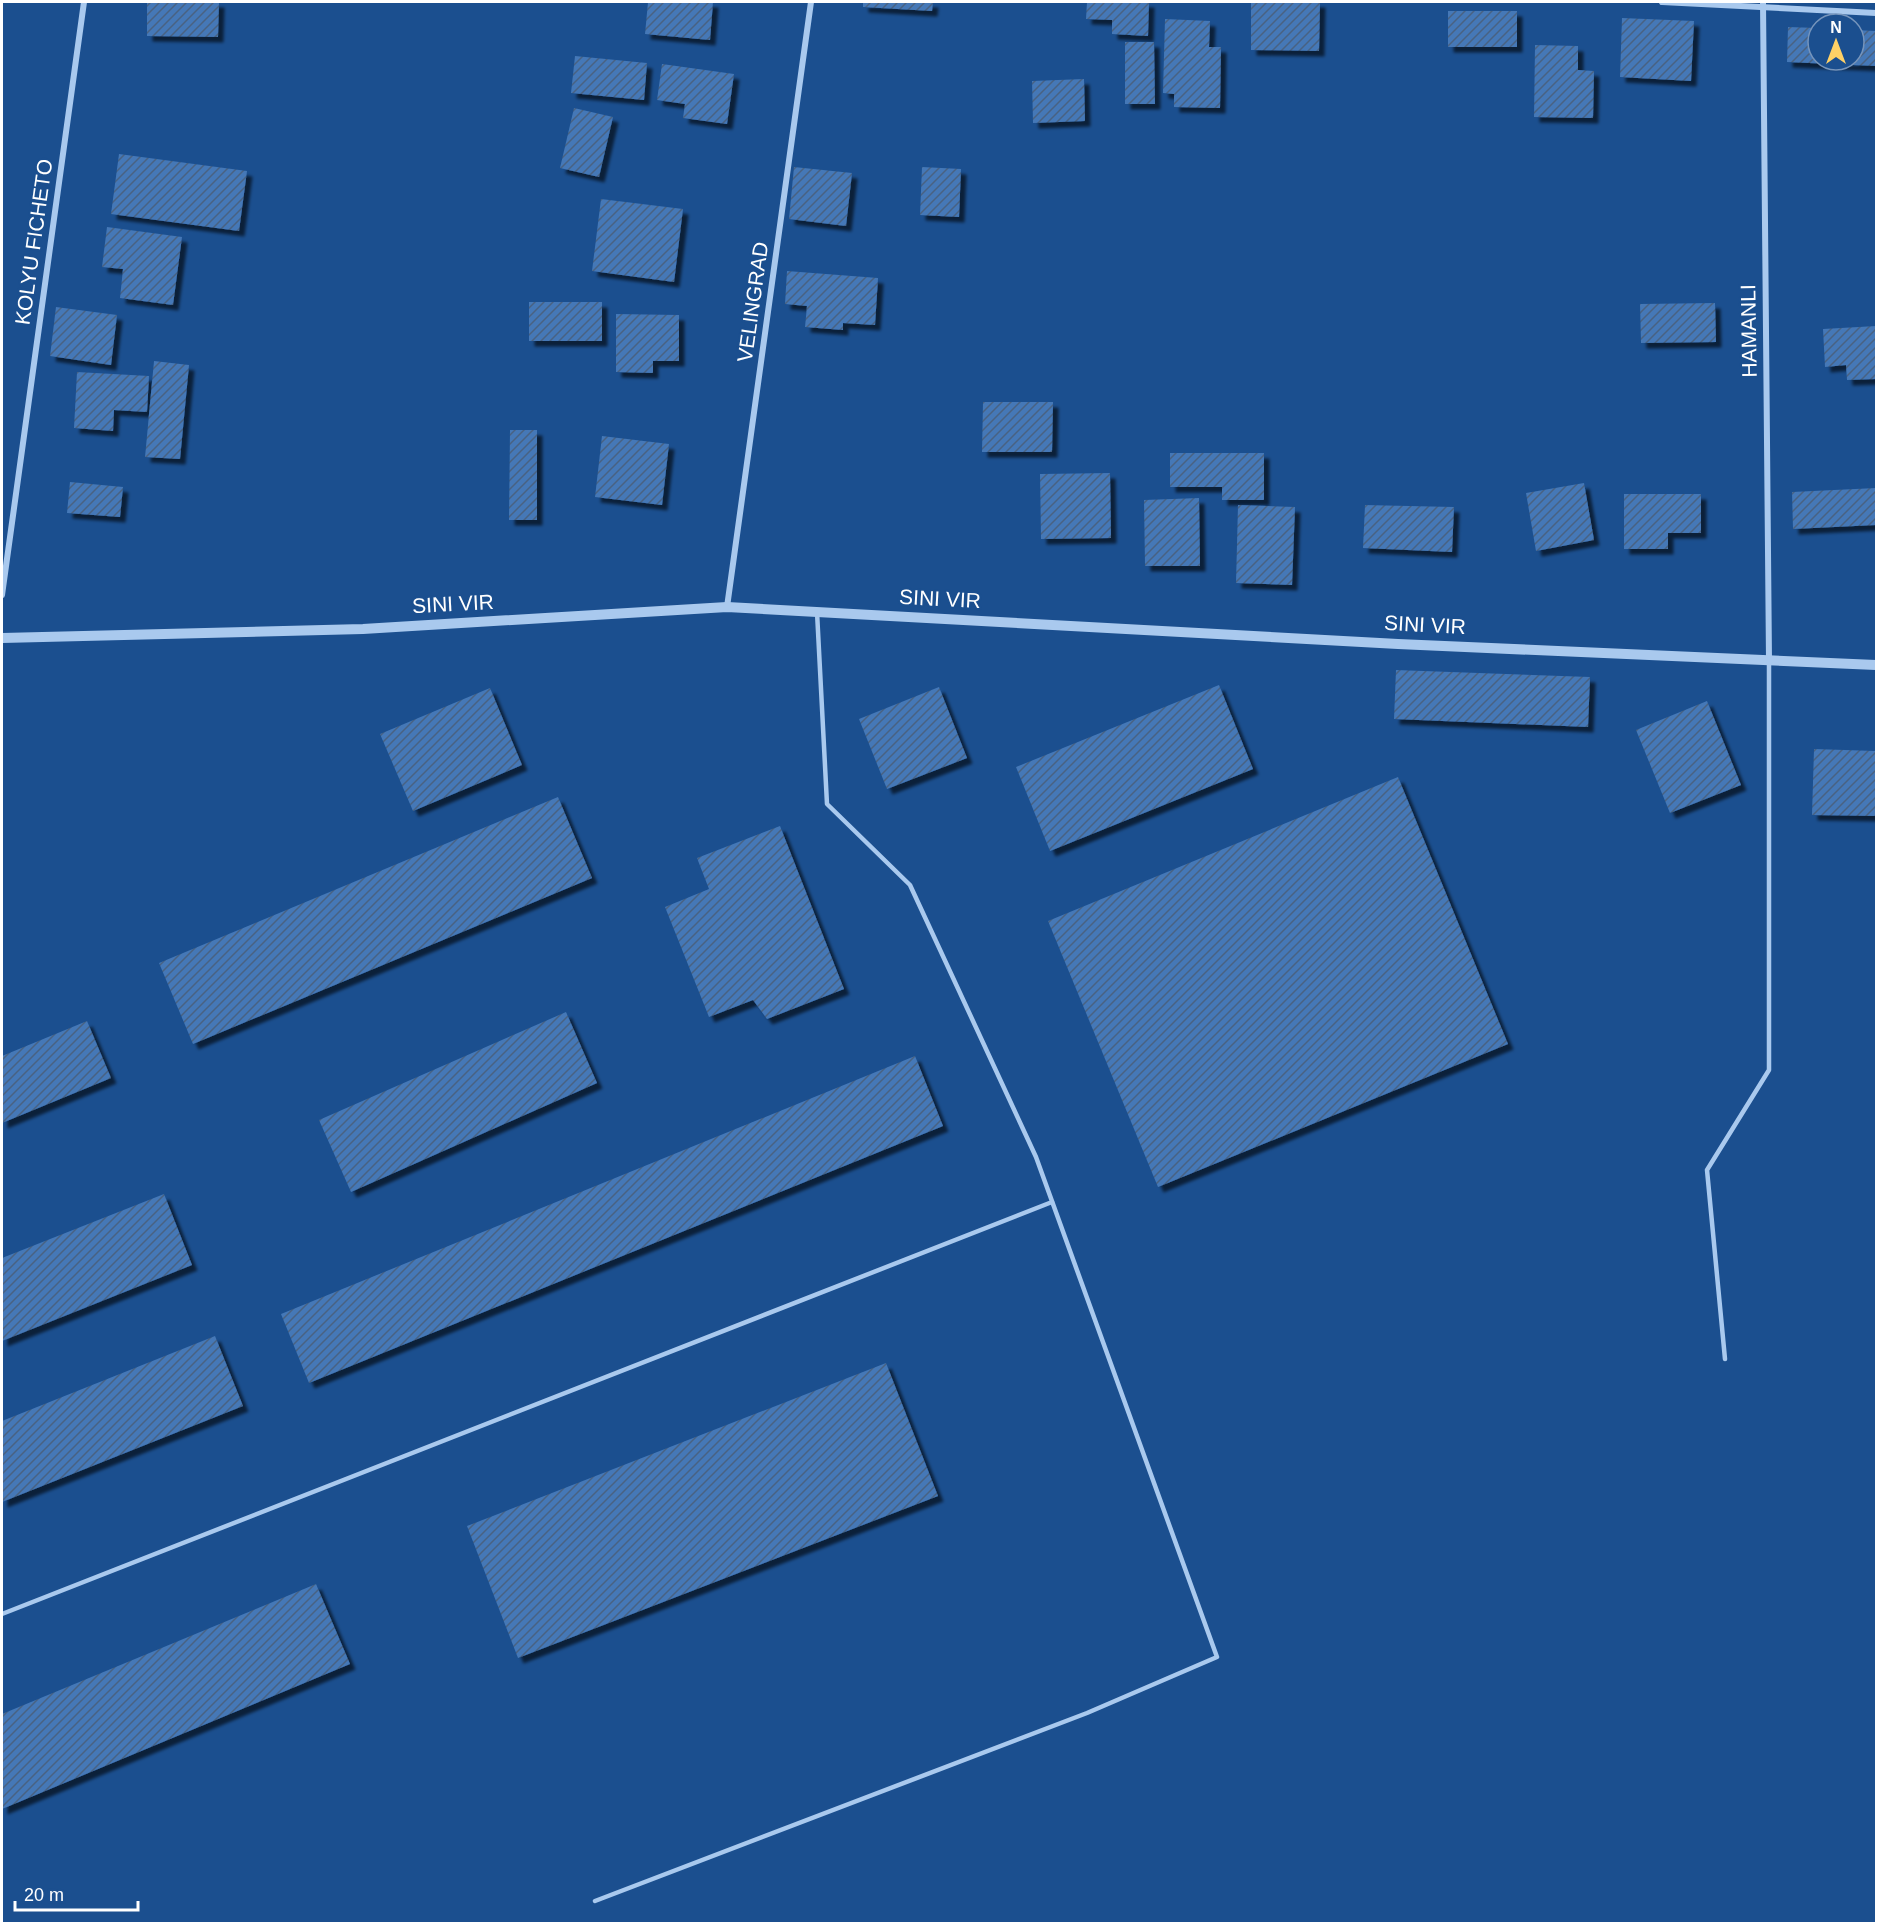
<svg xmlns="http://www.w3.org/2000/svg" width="1878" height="1925" font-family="Helvetica,sans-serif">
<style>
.building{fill:url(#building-hatch);filter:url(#shadow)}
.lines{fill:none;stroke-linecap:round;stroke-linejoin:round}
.service{stroke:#a9c9ee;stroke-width:4.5}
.minor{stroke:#a9c9ee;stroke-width:6}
.tertiary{stroke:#a9c9ee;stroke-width:10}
.labels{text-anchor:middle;stroke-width:4.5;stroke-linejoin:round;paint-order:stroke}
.street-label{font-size:21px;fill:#fff;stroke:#1b4f8f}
</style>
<defs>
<pattern id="building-hatch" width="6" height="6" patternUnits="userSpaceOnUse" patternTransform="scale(1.5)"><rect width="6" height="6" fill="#4478b7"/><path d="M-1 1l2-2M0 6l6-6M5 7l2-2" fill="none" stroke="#486282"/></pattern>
<filter id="shadow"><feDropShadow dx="5.5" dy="5.5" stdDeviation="1.5" flood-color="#0009"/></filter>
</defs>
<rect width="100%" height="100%" fill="#1b4f8f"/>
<g class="building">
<path d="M147,2H219L218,37L147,36Z"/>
<path d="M648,2H713L710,40L645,34Z"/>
<path d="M863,2H933L932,11L863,7Z"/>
<path d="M1087,2H1149L1148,36L1112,34V20L1086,19Z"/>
<path d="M1251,2H1320L1319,51L1251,50Z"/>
<rect x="1448" y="11" width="69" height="36"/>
<path d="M1622,18L1694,21L1691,81L1620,77Z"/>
<path d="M1165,19L1210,21L1209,47H1221L1220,108L1174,107V94L1163,93Z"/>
<path d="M1788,27L1818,28V60H1854V30L1876,31V66L1787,62Z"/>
<path d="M1125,42H1154L1155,104H1125Z"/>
<path d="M1535,45L1578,46V70L1594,71L1593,118L1534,117Z"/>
<path d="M575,56L647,63L644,100L571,93Z"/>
<path d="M662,64L734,74L727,124L683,118L685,104L657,100Z"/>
<path d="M1084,79L1085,121L1033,123L1032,81Z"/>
<path d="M574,108L613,117L599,177L560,168Z"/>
<path d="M119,154L247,171L239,231L111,214Z"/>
<path d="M794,167L852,173L846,226L789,219Z"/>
<path d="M922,167L961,169L959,217L920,215Z"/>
<path d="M601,199L683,209L674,282L592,271Z"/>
<path d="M107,227L182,237L173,305L120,298L123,269L102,267Z"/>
<path d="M787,271L878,278L875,325L843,323V330L805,327L807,306L785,304Z"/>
<rect x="529" y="302" width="73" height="39"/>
<path d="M1715,303L1716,342L1641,343L1640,304Z"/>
<path d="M56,307L117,315L111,365L50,356Z"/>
<path d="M616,314L679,315V361H653V373L616,372Z"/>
<path d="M1876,326V379L1847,380L1846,365L1825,367L1823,329Z"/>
<path d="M154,361L189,365L180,459L145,457Z"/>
<path d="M77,372L149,376L147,412L114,410L113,431L74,428Z"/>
<path d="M983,402H1053L1052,452H982Z"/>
<path d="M510,430H537V520H509Z"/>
<path d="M602,436L669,444L662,505L595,497Z"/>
<path d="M1170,453H1264V500H1222V487H1170Z"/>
<path d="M1110,473L1111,538L1041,539L1040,474Z"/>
<path d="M70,482L123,487L120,517L67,513Z"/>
<path d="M1584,483L1594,540L1536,551L1526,493Z"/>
<path d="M1876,488V525L1793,529L1792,492Z"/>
<path d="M1624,494H1701V533H1668V549H1624Z"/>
<path d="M1199,498L1200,566H1145L1144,500Z"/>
<path d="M1238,505L1295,507L1292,585L1236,583Z"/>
<path d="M1365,505L1454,507L1452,552L1363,548Z"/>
<path d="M1396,670L1590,677L1588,727L1394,719Z"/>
<path d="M1219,685L1253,769L1050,851L1016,767Z"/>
<path d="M939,687L967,758L887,789L859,719Z"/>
<path d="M490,688L522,765L413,811L380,734Z"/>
<path d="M1707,701L1741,785L1670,813L1636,730Z"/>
<path d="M1814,749L1876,751V816L1812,815Z"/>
<path d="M1398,777L1508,1044L1158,1187L1048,921Z"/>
<path d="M558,797L592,878L193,1044L159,963Z"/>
<path d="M780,826L844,989L767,1019L753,1000L709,1017L665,907L709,889L697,858Z"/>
<path d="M566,1012L597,1083L351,1192L319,1120Z"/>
<path d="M87,1021L111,1078L2,1123V1056Z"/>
<path d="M915,1056L943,1126L309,1383L281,1314Z"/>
<path d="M164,1194L192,1265L2,1341V1258Z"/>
<path d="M215,1336L243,1406L2,1502V1421Z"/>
<path d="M886,1363L938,1496L518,1658L467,1526Z"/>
<path d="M316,1584L350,1664L2,1809V1714Z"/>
</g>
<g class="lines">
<g class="service">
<path d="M1725,1359L1707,1170L1769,1070V661"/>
<path d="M2,1614L1052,1202"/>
<path d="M595,1901L1087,1713L1217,1657L1036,1157L910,885L827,804L817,612"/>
</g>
<g class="minor">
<path d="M1662,2L1876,13"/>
<path d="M1763,2L1769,661"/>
<path d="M2,595L84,2"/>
<path d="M727,607L811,2"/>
</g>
<path class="tertiary" d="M2,638L363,629L727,607L1398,644L1876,665"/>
</g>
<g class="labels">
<g class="street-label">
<text transform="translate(34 242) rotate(-82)" y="7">KOLYU FICHETO</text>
<text transform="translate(753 302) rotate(-82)" y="7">VELINGRAD</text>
<text transform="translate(1749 331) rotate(-91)" y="7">HAMANLI</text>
<text transform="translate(940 599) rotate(3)" y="7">SINI VIR</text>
<text transform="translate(453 604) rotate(-3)" y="7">SINI VIR</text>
<text transform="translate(1425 625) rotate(3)" y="7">SINI VIR</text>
</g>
</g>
<rect width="1878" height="1925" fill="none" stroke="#ffffff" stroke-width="6"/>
<g transform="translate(1836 42)"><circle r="28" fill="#1b4f8f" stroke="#7695bc" stroke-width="1.5"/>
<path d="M0-4.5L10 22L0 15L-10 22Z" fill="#ffd166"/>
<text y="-9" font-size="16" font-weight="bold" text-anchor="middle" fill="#ffffff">N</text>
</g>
<path d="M15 1901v9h123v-9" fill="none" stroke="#ffffff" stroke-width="3"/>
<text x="24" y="1901" font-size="18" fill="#ffffff" stroke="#1b4f8f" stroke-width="4.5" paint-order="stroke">20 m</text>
</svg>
